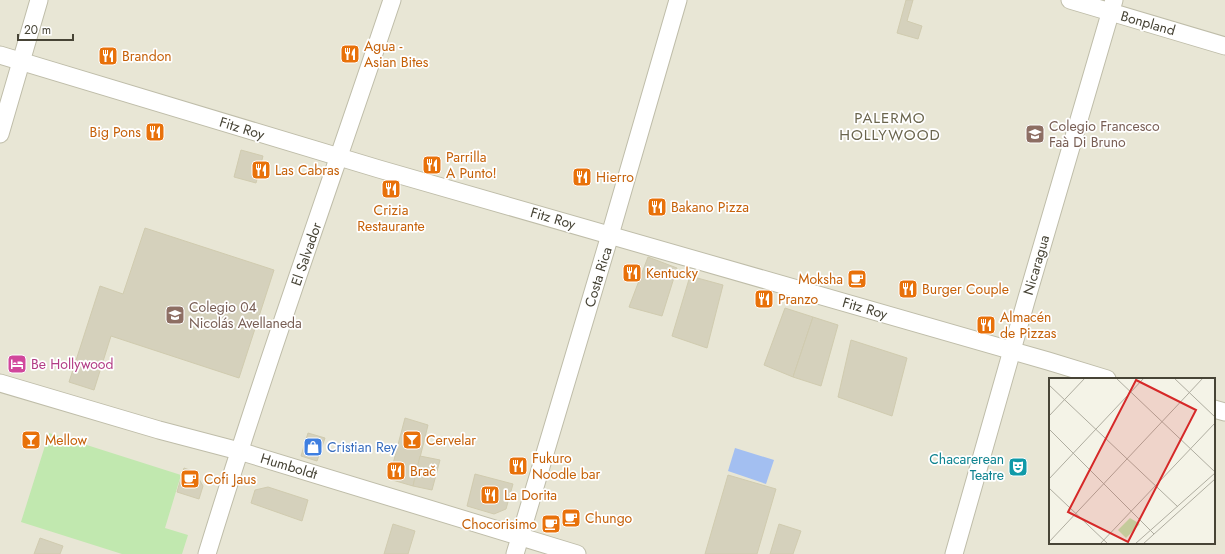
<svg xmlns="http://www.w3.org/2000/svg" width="1225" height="554" font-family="Jost,sans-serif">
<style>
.residential{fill:#e8e6d5;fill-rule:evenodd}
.green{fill:#c1e8af}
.water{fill:#a3bff1}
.building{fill:#d5d1bc;stroke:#d0cbaf}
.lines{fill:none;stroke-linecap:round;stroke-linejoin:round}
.street-casing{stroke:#bfbda9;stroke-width:19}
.street{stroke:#fff;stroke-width:17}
.labels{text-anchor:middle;stroke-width:3.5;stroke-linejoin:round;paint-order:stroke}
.street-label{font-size:14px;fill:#474436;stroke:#fff}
.food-label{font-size:14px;fill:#c56008;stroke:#fff;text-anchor:start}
.education-label{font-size:14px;fill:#785e54;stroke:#fff;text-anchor:start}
.hotel-label{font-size:14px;fill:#b23c85;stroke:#fff;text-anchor:start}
.shop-label{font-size:14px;fill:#366cbe;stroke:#fff;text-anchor:start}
.culture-label{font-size:14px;fill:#0d838f;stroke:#fff;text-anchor:end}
.neighbourhood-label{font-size:15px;letter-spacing:1px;fill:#6a654d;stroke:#fff}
.inset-road{fill:none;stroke:#afada0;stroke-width:1}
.view{fill:#d62828;fill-opacity:0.15;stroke:#d62828;stroke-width:2}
.inset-edge{fill:none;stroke:#474436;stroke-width:2}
</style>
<rect width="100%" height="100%" fill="#f4f3e7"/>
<path class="residential" d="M0,0H1225V554H0ZM1050,379H1214V543H1050Z"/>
<path class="green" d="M49,433L181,475L165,528L188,535L182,554H122L21,522Z"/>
<path class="water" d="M735,448L774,460L766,484L728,471Z"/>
<g class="building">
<path d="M906,0H913L907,21L922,26L918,39L897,33Z"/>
<path d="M241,150L263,156L256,183L234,177Z"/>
<path d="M145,228L274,270L239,378L111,336L94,390L69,382L100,286L123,294Z"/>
<path d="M648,257L677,268L662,316L629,307Z"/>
<path d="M690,276L723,285L707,348L672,336Z"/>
<path d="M785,308L813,317L793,377L764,365Z"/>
<path d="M813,317L838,325L821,386L793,377Z"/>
<path d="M851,340L907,358L892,416L838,397Z"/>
<path d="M405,418L428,425L413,486L389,479Z"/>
<path d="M308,433L325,438L317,461L301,456Z"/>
<path d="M420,456L440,460L432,490L413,486Z"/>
<path d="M184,468L195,472L203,486L199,499L177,492Z"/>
<path d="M475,474L513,484L506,509L494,514L467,506Z"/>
<path d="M728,475L776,489L757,554H705Z"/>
<path d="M268,487L308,500L302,521L251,503L255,490Z"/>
<path d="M393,524L415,531L408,554H384Z"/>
<path d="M779,524L801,531L793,554H770Z"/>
<path d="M40,538L63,546L60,554H34Z"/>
</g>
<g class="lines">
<defs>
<g id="street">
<path d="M1070,0L1225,46"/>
<path d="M0,55L379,169L1048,361L1107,379"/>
<path d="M0,134L39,0"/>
<path d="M0,383L159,430L239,451L577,554"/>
<path d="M1214,409L1225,412"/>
<path d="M207,554C264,368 330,185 392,0"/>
<path d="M515,554L610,235L678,0"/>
<path d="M954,554L1026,301L1114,0"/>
</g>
</defs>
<use href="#street" class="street-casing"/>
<use href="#street" class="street"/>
</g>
<defs>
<symbol id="restaurant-square" viewBox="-11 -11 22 22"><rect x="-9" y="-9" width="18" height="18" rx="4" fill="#e8710a" stroke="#fff"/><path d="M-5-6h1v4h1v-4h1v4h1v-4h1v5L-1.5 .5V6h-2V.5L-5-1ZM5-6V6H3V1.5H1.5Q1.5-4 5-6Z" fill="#fff"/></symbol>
<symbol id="school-square" viewBox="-11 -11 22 22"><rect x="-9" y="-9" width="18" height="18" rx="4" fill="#8d6e63" stroke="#fff"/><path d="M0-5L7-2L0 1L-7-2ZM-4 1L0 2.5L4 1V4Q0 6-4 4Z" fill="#fff"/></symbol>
<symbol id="cafe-square" viewBox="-11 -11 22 22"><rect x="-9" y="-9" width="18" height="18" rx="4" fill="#e8710a" stroke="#fff"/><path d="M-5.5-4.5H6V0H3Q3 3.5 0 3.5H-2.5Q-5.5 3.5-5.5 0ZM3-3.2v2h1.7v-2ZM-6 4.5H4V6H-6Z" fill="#fff"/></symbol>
<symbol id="hotel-square" viewBox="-11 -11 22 22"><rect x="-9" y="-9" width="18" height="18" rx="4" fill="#d1479c" stroke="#fff"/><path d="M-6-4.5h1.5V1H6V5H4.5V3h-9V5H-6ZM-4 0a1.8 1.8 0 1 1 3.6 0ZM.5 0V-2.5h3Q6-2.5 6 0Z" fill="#fff"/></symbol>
<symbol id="bar-square" viewBox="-11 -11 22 22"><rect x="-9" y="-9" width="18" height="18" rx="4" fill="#e8710a" stroke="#fff"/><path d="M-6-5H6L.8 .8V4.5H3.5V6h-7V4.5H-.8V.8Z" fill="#fff"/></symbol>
<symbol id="shop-square" viewBox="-11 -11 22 22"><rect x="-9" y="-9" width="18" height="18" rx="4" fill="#3f7fe0" stroke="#fff"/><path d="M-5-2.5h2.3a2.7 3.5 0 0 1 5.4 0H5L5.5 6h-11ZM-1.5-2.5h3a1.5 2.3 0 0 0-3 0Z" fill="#fff"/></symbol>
<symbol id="theatre-square" viewBox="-11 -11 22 22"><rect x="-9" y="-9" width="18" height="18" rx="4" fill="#0f9aa8" stroke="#fff"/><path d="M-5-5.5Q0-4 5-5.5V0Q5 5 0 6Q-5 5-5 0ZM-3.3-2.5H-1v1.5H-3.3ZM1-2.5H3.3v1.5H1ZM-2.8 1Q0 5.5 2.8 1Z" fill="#fff"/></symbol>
</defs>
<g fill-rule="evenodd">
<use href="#restaurant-square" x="339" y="43" width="22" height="22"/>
<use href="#restaurant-square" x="97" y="45" width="22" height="22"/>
<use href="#restaurant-square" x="144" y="121" width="22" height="22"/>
<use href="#school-square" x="1024" y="123" width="22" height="22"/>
<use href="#restaurant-square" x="421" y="154" width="22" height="22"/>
<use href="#restaurant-square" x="250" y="159" width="22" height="22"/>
<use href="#restaurant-square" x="571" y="166" width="22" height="22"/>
<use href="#restaurant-square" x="380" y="178" width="22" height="22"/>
<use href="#restaurant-square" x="646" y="196" width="22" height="22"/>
<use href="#restaurant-square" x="621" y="262" width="22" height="22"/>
<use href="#cafe-square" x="846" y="268" width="22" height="22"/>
<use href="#restaurant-square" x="897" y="278" width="22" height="22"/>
<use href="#restaurant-square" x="753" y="288" width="22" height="22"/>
<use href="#school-square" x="164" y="304" width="22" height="22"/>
<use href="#restaurant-square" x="975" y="314" width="22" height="22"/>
<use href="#hotel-square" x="6" y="353" width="22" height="22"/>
<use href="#bar-square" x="20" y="429" width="22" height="22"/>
<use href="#bar-square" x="401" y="429" width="22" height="22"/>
<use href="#shop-square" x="302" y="436" width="22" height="22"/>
<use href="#restaurant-square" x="507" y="455" width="22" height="22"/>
<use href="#theatre-square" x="1007" y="456" width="22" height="22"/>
<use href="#restaurant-square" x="385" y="460" width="22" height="22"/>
<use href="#cafe-square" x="179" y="468" width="22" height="22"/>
<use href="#restaurant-square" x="479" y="484" width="22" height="22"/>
<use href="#cafe-square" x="560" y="507" width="22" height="22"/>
<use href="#cafe-square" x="540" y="513" width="22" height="22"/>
</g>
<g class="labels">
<g class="street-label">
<text transform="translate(1148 23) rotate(16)" y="5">Bonpland</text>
<text transform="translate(242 128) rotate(17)" y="5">Fitz Roy</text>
<text transform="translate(553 218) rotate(16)" y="5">Fitz Roy</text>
<text transform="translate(306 254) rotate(-71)" y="5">El Salvador</text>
<text transform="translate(1036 265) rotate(-74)" y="5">Nicaragua</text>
<text transform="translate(598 277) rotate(-73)" y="5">Costa Rica</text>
<text transform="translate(865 308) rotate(16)" y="5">Fitz Roy</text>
<text transform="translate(289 466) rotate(17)" y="5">Humboldt</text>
</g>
<g class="food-label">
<text x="364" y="51">Agua -<tspan x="364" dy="16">Asian Bites</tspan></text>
<text x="122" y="61">Brandon</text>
<text x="141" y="137" text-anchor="end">Big Pons</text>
<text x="446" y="162">Parrilla<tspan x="446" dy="16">A Punto!</tspan></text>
<text x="275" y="175">Las Cabras</text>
<text x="596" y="182">Hierro</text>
<text x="671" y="212">Bakano Pizza</text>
<text x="391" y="215" text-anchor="middle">Crizia<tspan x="391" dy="16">Restaurante</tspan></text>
<text x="646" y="278">Kentucky</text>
<text x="843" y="284" text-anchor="end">Moksha</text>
<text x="922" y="294">Burger Couple</text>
<text x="778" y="304">Pranzo</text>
<text x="1000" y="322">Almacén<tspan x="1000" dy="16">de Pizzas</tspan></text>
<text x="45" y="445">Mellow</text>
<text x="426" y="445">Cervelar</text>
<text x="532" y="463">Fukuro<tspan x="532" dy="16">Noodle bar</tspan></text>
<text x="410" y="476">Brač</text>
<text x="204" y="484">Cofi Jaus</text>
<text x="504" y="500">La Dorita</text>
<text x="585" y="523">Chungo</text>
<text x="537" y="529" text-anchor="end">Chocorisimo</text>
</g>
<g class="education-label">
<text x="1049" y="131">Colegio Francesco<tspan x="1049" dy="16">Faà Di Bruno</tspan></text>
<text x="189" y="312">Colegio 04<tspan x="189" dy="16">Nicolás Avellaneda</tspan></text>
</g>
<g class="hotel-label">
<text x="31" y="369">Be Hollywood</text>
</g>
<g class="shop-label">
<text x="327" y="452">Cristian Rey</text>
</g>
<g class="culture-label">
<text x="1004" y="464">Chacarerean<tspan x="1004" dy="16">Teatre</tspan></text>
</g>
<g class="neighbourhood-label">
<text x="890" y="123">PALERMO<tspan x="890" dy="17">HOLLYWOOD</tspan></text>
</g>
</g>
<g transform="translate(1049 378)">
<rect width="166" height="166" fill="#f4f3e7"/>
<path d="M81,140L91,146L77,160L69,152Z" fill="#c1e8af"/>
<path class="inset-road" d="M67,0L166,94M125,0L166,39M0,7L129,129M0,38L36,0M0,51L105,156M0,101L95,0M0,110L59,166M0,164L154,0M51,166L166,45M86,166L166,95M94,166L166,101"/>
<path class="view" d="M87,2L147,32L79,164L19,134Z"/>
<rect width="166" height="166" class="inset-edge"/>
</g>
<path d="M18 34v6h55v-6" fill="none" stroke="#474436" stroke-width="2"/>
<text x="24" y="34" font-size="12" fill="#474436" stroke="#ffffff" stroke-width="3" paint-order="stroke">20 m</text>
</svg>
